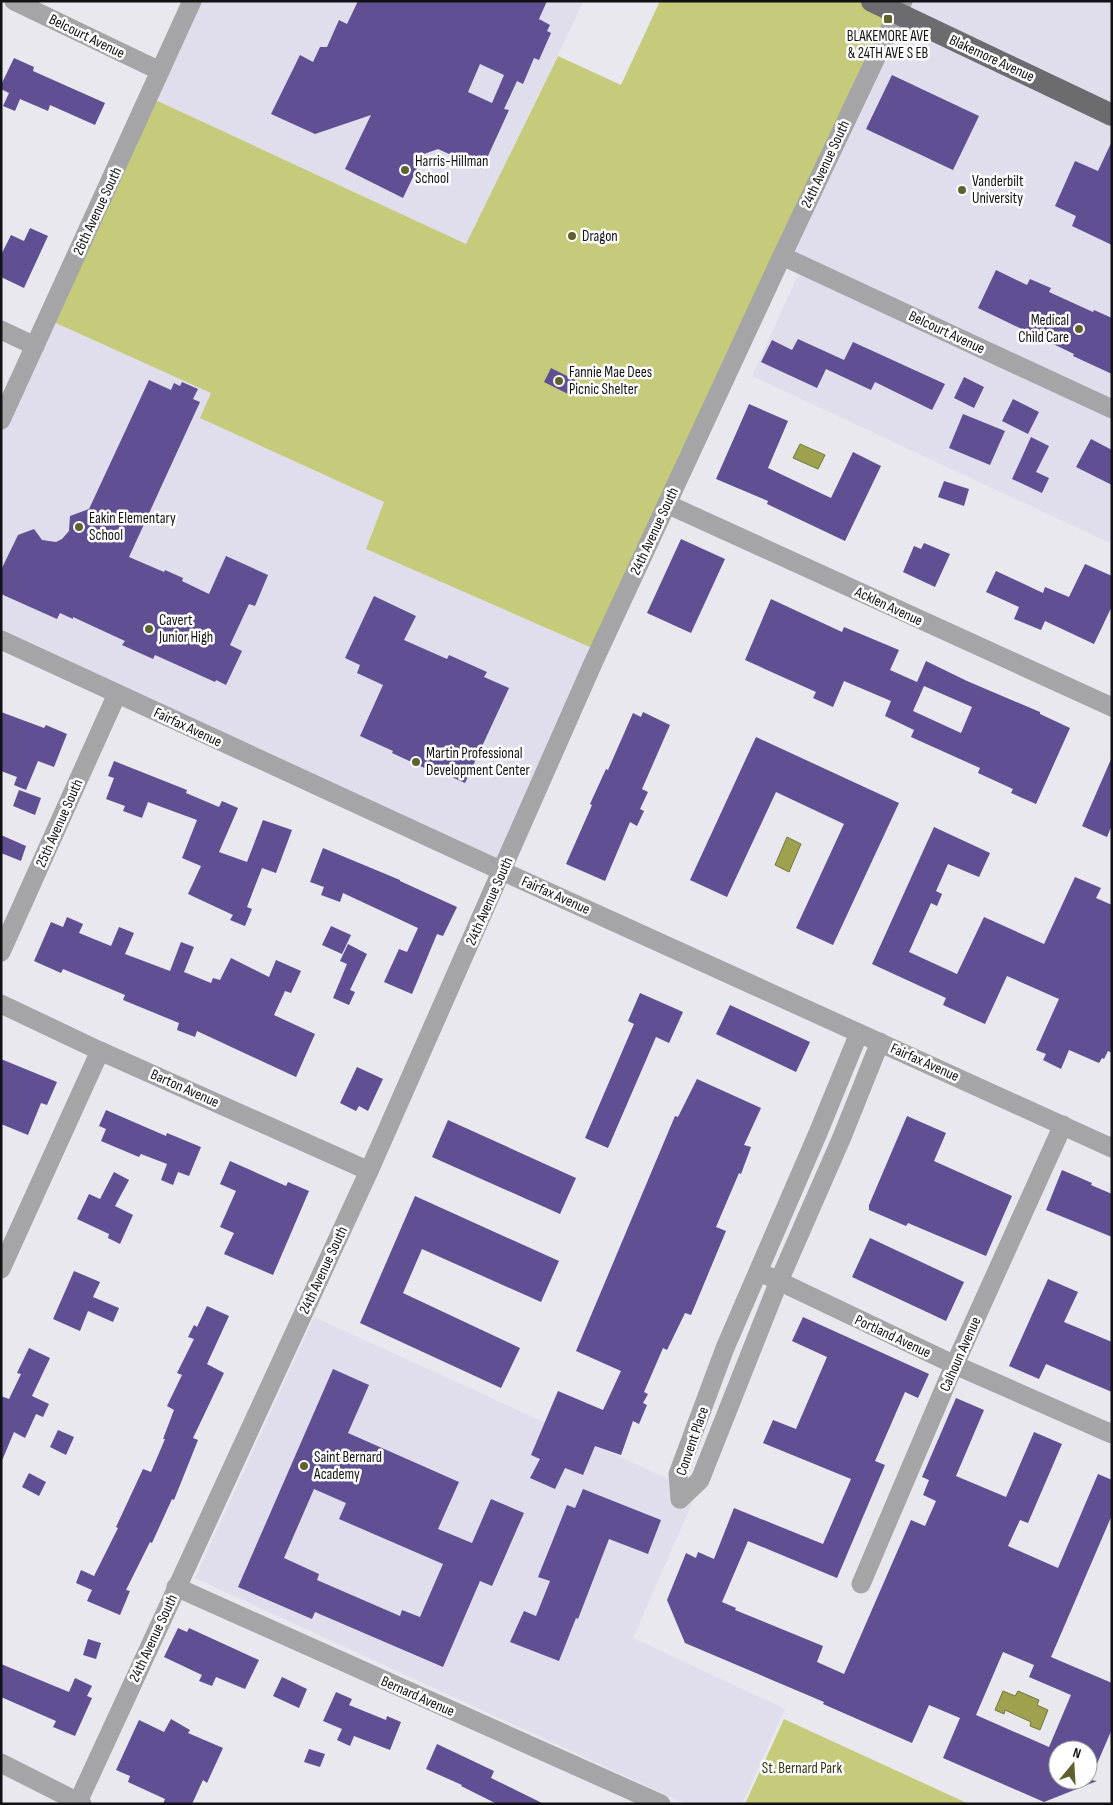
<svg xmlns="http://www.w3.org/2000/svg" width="1113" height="1805" font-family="'Sofia Sans Condensed',sans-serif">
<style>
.built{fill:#e0deec}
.green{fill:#c6ca7b}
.water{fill:#9ea14d;stroke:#74763c}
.building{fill:#614f93;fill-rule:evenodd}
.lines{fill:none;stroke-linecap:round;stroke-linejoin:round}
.minor{stroke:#a5a4a7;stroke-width:19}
.major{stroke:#6c6b70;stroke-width:22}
.poi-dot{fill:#5f612e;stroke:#fff;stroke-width:2}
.labels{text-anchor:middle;stroke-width:5;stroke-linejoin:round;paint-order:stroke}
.street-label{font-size:15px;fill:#121214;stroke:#fff}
.poi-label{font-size:15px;fill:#121214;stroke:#fff;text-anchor:start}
.park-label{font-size:15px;fill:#33340f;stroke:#fff}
</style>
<rect width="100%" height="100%" fill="#e9e8ee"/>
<g class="built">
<path d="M199,1H584L466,244L149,97Z"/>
<path d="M872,1H1112V544L752,376L802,266L782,256Z"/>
<path d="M67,277L652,536L502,871L1,639V420Z"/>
<path d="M314,1317L697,1492L633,1638L785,1709L742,1804H686L195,1578Z"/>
</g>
<g class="green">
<path d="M660,1H872L897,13L599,651L366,549L384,502L200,418L211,393L47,319L149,97L466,244L558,56L621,85Z"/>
<path d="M784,1719L969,1804H745Z"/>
</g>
<g class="water">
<path d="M800,444L825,455L818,469L793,458Z"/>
<path d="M787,837L801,844L789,872L775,865Z"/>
<path d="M1003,1691L1015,1696L1018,1691L1039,1700L1037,1705L1048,1710L1040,1730L1030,1726L1031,1722L1005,1710L1004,1714L995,1710Z"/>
</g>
<g class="building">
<path d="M358,1H547L539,19L550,25L547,31L551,33L539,60L534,58L523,84L517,81L504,109L509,110L482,169L438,149L424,154L403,198L345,169L371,115L315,134L271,114L300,55L313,62L320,47H327L339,20L347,24ZM480,64L504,75L492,103L468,92Z"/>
<path d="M14,58L34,67L33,71L105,103L95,125L50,105L48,111L20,99L15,111L3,106L9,93L1,89V85Z"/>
<path d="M892,75L979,116L953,170L866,129Z"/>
<path d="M1112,141V245L1072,226L1076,216L1055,206L1075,161L1098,171Z"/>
<path d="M30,228L48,236L24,288L1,277V255L11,235L24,241Z"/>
<path d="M996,270L1027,285L1030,279L1051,288L1049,292L1093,312L1094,310L1112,318V374L1073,356L1074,354L978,308Z"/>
<path d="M798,339L844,360L853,342L945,384L932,410L875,382L871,390L826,369L817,388L761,362L772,340L792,350Z"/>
<path d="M551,368L575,380L568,394L544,382Z"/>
<path d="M964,377L984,387L974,408L954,398Z"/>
<path d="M149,380L171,390L174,383L180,386L182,382L198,389L193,399L200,402L129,557L164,572L165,570L183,578L182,581L209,594L226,556L268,575L255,606L249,604L230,645L242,651L226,685L216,680L215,682L155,655L153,659L122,645L125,641L73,617V619L60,613L57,619L1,594V570L18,535L34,529L42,540L56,542L62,539L69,531L70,516L89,509Z"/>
<path d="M1013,399L1039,412L1028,434L1002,421Z"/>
<path d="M749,404L788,421L768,468L831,498L853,452L881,466L845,541L767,504L768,501L716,479Z"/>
<path d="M963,414L1005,431L990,465L949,448Z"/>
<path d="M1031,437L1049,446L1036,472L1049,478L1042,493L1012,479Z"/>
<path d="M1091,439L1112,450V485L1076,467Z"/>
<path d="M944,481L969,489L964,506L938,497Z"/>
<path d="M681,539L725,559L691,633L647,613Z"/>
<path d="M924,543L950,554L935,587L903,572L914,546L921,549Z"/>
<path d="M1085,564L1112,576V606L1094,644L1045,621L1041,630L1014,619L1019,607L986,592L996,571L1043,593L1045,587L1069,597Z"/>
<path d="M374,596L416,616L404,640L447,659L449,655L487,672L484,677L509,688L465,783L432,768L431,771L392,753L393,751L360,736L383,685L357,673L360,665L345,658Z"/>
<path d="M771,599L842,632L844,627L899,650L890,670L917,682L926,661L967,681L1040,712V714L1070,728L1036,804L1011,793L1013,789L978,773L980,768L911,737L914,730L885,716L891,701L844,681L833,707L813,698L816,692L745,660ZM924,686L972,707L961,733L913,711Z"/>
<path d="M1,712L44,728L46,725L67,734L54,767L38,761L26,790L14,785L17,777L1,771Z"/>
<path d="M643,712L670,725L642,789L648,792L640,809L644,811L637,826L630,822L605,881L566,864L592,805L590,804L606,769L608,770L633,713L641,717Z"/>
<path d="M756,737L899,803L833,945L796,928L844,824L776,792L727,897L690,880Z"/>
<path d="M1112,757V825L1107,837L1082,826Z"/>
<path d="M114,761L187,790L186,793L219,807L222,801L238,808L219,852L247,862L263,820L292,830L276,873L262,868L247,907L252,909L245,926L230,920L233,915L188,894L201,866L182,858L197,820L148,802L142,818L123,811L125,806L106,799L114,778L108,776Z"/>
<path d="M19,790L41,798L35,815L13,806Z"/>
<path d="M934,827L990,853L979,877L948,864L936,891L942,894L937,906L931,903L909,952L957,974L984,917L1044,944L1075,877L1101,888L1096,898L1112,905V1053L1108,1051L1104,1059L1102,1058L1099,1063L1069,1050L1061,1069L1043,1060L1046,1054L1036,1050L1059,999L1007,976L985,1024L943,1005L946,998L872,964Z"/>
<path d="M1,835L26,846L21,861L1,853Z"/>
<path d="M323,848L400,880V881L457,907L443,936L437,934L412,994L384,982L399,949L407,952L418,928L343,893L340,902L321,895L324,887L310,882Z"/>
<path d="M67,917L83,924L79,933L111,946L119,927L134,933L125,954L170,971L181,942L194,947L184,972L211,983L213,978L220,980L231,958L269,977L276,960L301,971L291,993L285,991L274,1015L315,1034L296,1077L197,1031L195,1037L177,1030L179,1023L123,1000L125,995L63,969L61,973L34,961L51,922L63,927Z"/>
<path d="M331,926L351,935L342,954L322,945Z"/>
<path d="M348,944L367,954L350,990L355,992L349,1005L333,998L347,964L340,961Z"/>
<path d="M640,993L683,1012L669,1043L656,1037L608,1148L585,1138L634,1024L628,1021Z"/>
<path d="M730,1005L810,1042L796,1072L716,1034Z"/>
<path d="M1,1059L57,1082L47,1105L41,1103L28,1135L1,1124Z"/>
<path d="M357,1067L383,1079L368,1111L359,1106L356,1111L340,1103Z"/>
<path d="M697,1079L761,1108L744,1145L751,1147L741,1174L739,1173L716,1227L726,1231L691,1315L685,1313L667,1350L663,1348L644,1392L648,1394L643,1403L647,1405L639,1424L633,1421L621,1455L595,1446L583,1475L565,1468L555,1489L530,1478L540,1459L531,1455L558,1391L603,1410L621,1371L576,1351L675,1116L678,1117Z"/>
<path d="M106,1110L166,1136L167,1133L201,1147L189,1176L178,1172L173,1185L161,1180L167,1164L141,1154L139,1157L101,1141L106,1129L99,1126Z"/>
<path d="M907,1116L946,1133L934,1161L1012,1196L986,1256L908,1223L906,1226L869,1210V1205Z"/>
<path d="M448,1120L576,1178L560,1214L432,1157Z"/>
<path d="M230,1161L286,1186L288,1182L309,1191L273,1275L224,1254L234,1233L220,1227L236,1191L220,1184Z"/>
<path d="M1062,1170L1092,1183L1091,1185L1112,1194V1237L1046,1210Z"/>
<path d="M114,1172L129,1180L115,1206L133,1215L120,1244L108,1238L109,1234L77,1219L89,1194L100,1199Z"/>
<path d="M415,1196L559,1261L541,1302L422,1249L403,1293L520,1348L501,1388L360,1323Z"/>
<path d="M870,1238L964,1282L946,1321L852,1277Z"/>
<path d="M74,1271L100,1282L93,1297L119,1308L113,1322L88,1311L80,1331L53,1319Z"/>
<path d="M1048,1279L1078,1292L1064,1322L1112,1342V1392L1046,1364L1039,1379L1009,1366Z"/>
<path d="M207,1306L229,1316L207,1364L224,1373L193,1438L198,1440L174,1500L172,1499L152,1543L150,1542L126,1590L130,1591L120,1615L87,1601L92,1590L76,1583L81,1570L94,1576L118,1528L116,1527L143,1469L151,1472L165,1439H163L174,1410L167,1406L182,1375L177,1373L194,1339L188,1337L194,1325L197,1327Z"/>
<path d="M803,1317L929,1374L918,1398L905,1392L875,1461L885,1465L837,1578L748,1541L722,1602L736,1608L735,1610L823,1646L817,1662L844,1674L911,1520L925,1526L936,1501L923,1495L929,1480L922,1477L956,1398L984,1410L956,1476L1006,1497L1034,1432L1062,1444L1028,1523L1020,1520L1008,1546L1058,1568L1098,1474L1112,1480V1515L1051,1657L1112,1683V1729L1090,1780L1097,1781L1044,1802L943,1758L960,1718L929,1705L912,1743L823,1704L824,1702L685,1643L667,1600L686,1553L696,1558L698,1552L714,1559L734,1508L823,1544L851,1479L763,1443L773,1420L796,1429L827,1357L792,1341ZM1003,1652L1034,1665L1029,1677L1071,1695L1049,1747L976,1715ZM1057,1750H1088V1780H1058Z"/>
<path d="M29,1348L50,1358L32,1396L49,1404L43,1417L36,1414L25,1438L14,1432L1,1463V1396L9,1399L21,1374L17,1373Z"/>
<path d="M333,1369L369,1385L348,1433L459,1482L438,1529L472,1543L491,1499L524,1513L492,1586L480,1581L443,1667L315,1612L312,1619L238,1587ZM314,1489L346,1503L339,1519L443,1564L420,1617L402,1610L400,1616L317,1580L319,1574L284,1558Z"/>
<path d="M58,1430L74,1437L66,1455L50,1447Z"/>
<path d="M29,1473L46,1482L39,1496L22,1487Z"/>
<path d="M583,1489L661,1520L648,1554L609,1539L578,1619L576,1618L559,1661L510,1642L524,1611L536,1616L550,1581L538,1577L567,1505L575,1508Z"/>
<path d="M178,1628L187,1632L189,1628L259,1660L245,1689L216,1677L212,1686L199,1681L202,1675L164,1657Z"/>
<path d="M88,1639L101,1643L96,1659L83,1655Z"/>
<path d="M1,1664L69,1692L75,1678L92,1686L87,1696L92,1698L75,1736L53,1727L56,1721L1,1697Z"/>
<path d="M282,1677L307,1689L299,1708L273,1696Z"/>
<path d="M336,1692L352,1699L349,1705L386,1720L387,1716L401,1722L390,1750L354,1736L350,1746L337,1740L342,1729L323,1721Z"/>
<path d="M171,1719L190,1730L188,1733L223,1748L207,1783L203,1780L192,1804H163L165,1799L128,1782L130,1776L116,1770L139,1720L164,1732Z"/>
<path d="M437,1744L494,1771L491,1778L544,1804H497L461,1786L462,1785L426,1769Z"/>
<path d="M309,1749L325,1754L320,1767L304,1762Z"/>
</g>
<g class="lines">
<g class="minor">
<path d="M14,1L160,71"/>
<path d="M782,256L1112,409"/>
<path d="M1,330L35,346"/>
<path d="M1,420L192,1"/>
<path d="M667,504L1112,707"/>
<path d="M1,640L502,871L1112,1148"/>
<path d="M1,952L117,694"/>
<path d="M1,1004L100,1051L369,1171"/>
<path d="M1,1269L100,1051"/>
<path d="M768,1276L955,1365L1112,1434"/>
<path d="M680,1499L678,1474L725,1348L818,1133L859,1033"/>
<path d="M680,1499L700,1480L779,1281L842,1137L880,1042"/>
<path d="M861,1584L950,1375L1063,1125"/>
<path d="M176,1587L661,1804"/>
<path d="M1,1763L82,1804"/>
<path d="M78,1802L369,1171L594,661L782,256L903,1"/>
</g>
<path class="major" d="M872,1L1112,115"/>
</g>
<g class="poi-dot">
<rect x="883" y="14" width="10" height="10" rx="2.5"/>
<circle cx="405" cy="170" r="5"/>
<circle cx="962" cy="190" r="5"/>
<circle cx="572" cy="236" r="5"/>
<circle cx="1079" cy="329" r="5"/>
<circle cx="559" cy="381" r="5"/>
<circle cx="79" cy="527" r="5"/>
<circle cx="149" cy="629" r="5"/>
<circle cx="416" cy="762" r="5"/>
<circle cx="304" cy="1466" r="5"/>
</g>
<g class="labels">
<g class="street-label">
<text transform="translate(87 36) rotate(26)" y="5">Belcourt Avenue</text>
<text transform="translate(992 58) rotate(25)" y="5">Blakemore Avenue</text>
<text transform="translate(825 164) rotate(-65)" y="5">24th Avenue South</text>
<text transform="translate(97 211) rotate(-65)" y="5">26th Avenue South</text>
<text transform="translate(947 332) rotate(25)" y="5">Belcourt Avenue</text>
<text transform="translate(654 531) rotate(-65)" y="5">24th Avenue South</text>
<text transform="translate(889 606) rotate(25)" y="5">Acklen Avenue</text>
<text transform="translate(188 727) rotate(25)" y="5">Fairfax Avenue</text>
<text transform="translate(59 823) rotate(-66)" y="5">25th Avenue South</text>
<text transform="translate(556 895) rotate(24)" y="5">Fairfax Avenue</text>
<text transform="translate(489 901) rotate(-66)" y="5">24th Avenue South</text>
<text transform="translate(925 1062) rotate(24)" y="5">Fairfax Avenue</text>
<text transform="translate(185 1088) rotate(24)" y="5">Barton Avenue</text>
<text transform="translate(323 1270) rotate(-65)" y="5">24th Avenue South</text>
<text transform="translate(893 1336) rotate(25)" y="5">Portland Avenue</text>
<text transform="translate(960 1354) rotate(-66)" y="5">Calhoun Avenue</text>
<text transform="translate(692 1441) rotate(-71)" y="5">Convent Place</text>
<text transform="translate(153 1638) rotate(-65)" y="5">24th Avenue South</text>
<text transform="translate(418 1696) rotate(24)" y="5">Bernard Avenue</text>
</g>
<g class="poi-label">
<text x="888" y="41" text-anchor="middle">BLAKEMORE AVE<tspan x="888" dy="17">&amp; 24TH AVE S EB</tspan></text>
<text x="415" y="166">Harris-Hillman<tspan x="415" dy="17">School</tspan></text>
<text x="972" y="186">Vanderbilt<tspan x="972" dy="17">University</tspan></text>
<text x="582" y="241">Dragon</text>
<text x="1069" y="325" text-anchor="end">Medical<tspan x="1069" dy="17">Child Care</tspan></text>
<text x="569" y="377">Fannie Mae Dees<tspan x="569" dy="17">Picnic Shelter</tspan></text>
<text x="89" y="523">Eakin Elementary<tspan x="89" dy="17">School</tspan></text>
<text x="159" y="625">Cavert<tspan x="159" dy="17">Junior High</tspan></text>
<text x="426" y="758">Martin Professional<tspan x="426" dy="17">Development Center</tspan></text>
<text x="314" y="1462">Saint Bernard<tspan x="314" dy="17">Academy</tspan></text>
</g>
<g class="park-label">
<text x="802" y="1773">St. Bernard Park</text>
</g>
</g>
<rect width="1113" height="1805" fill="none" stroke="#121214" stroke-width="5"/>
<g transform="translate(1073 1765) rotate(18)"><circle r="24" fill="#ffffff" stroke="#a0a0a1"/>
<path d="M0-4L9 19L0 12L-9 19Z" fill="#5f612e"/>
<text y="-8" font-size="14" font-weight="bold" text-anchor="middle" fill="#121214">N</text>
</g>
</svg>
